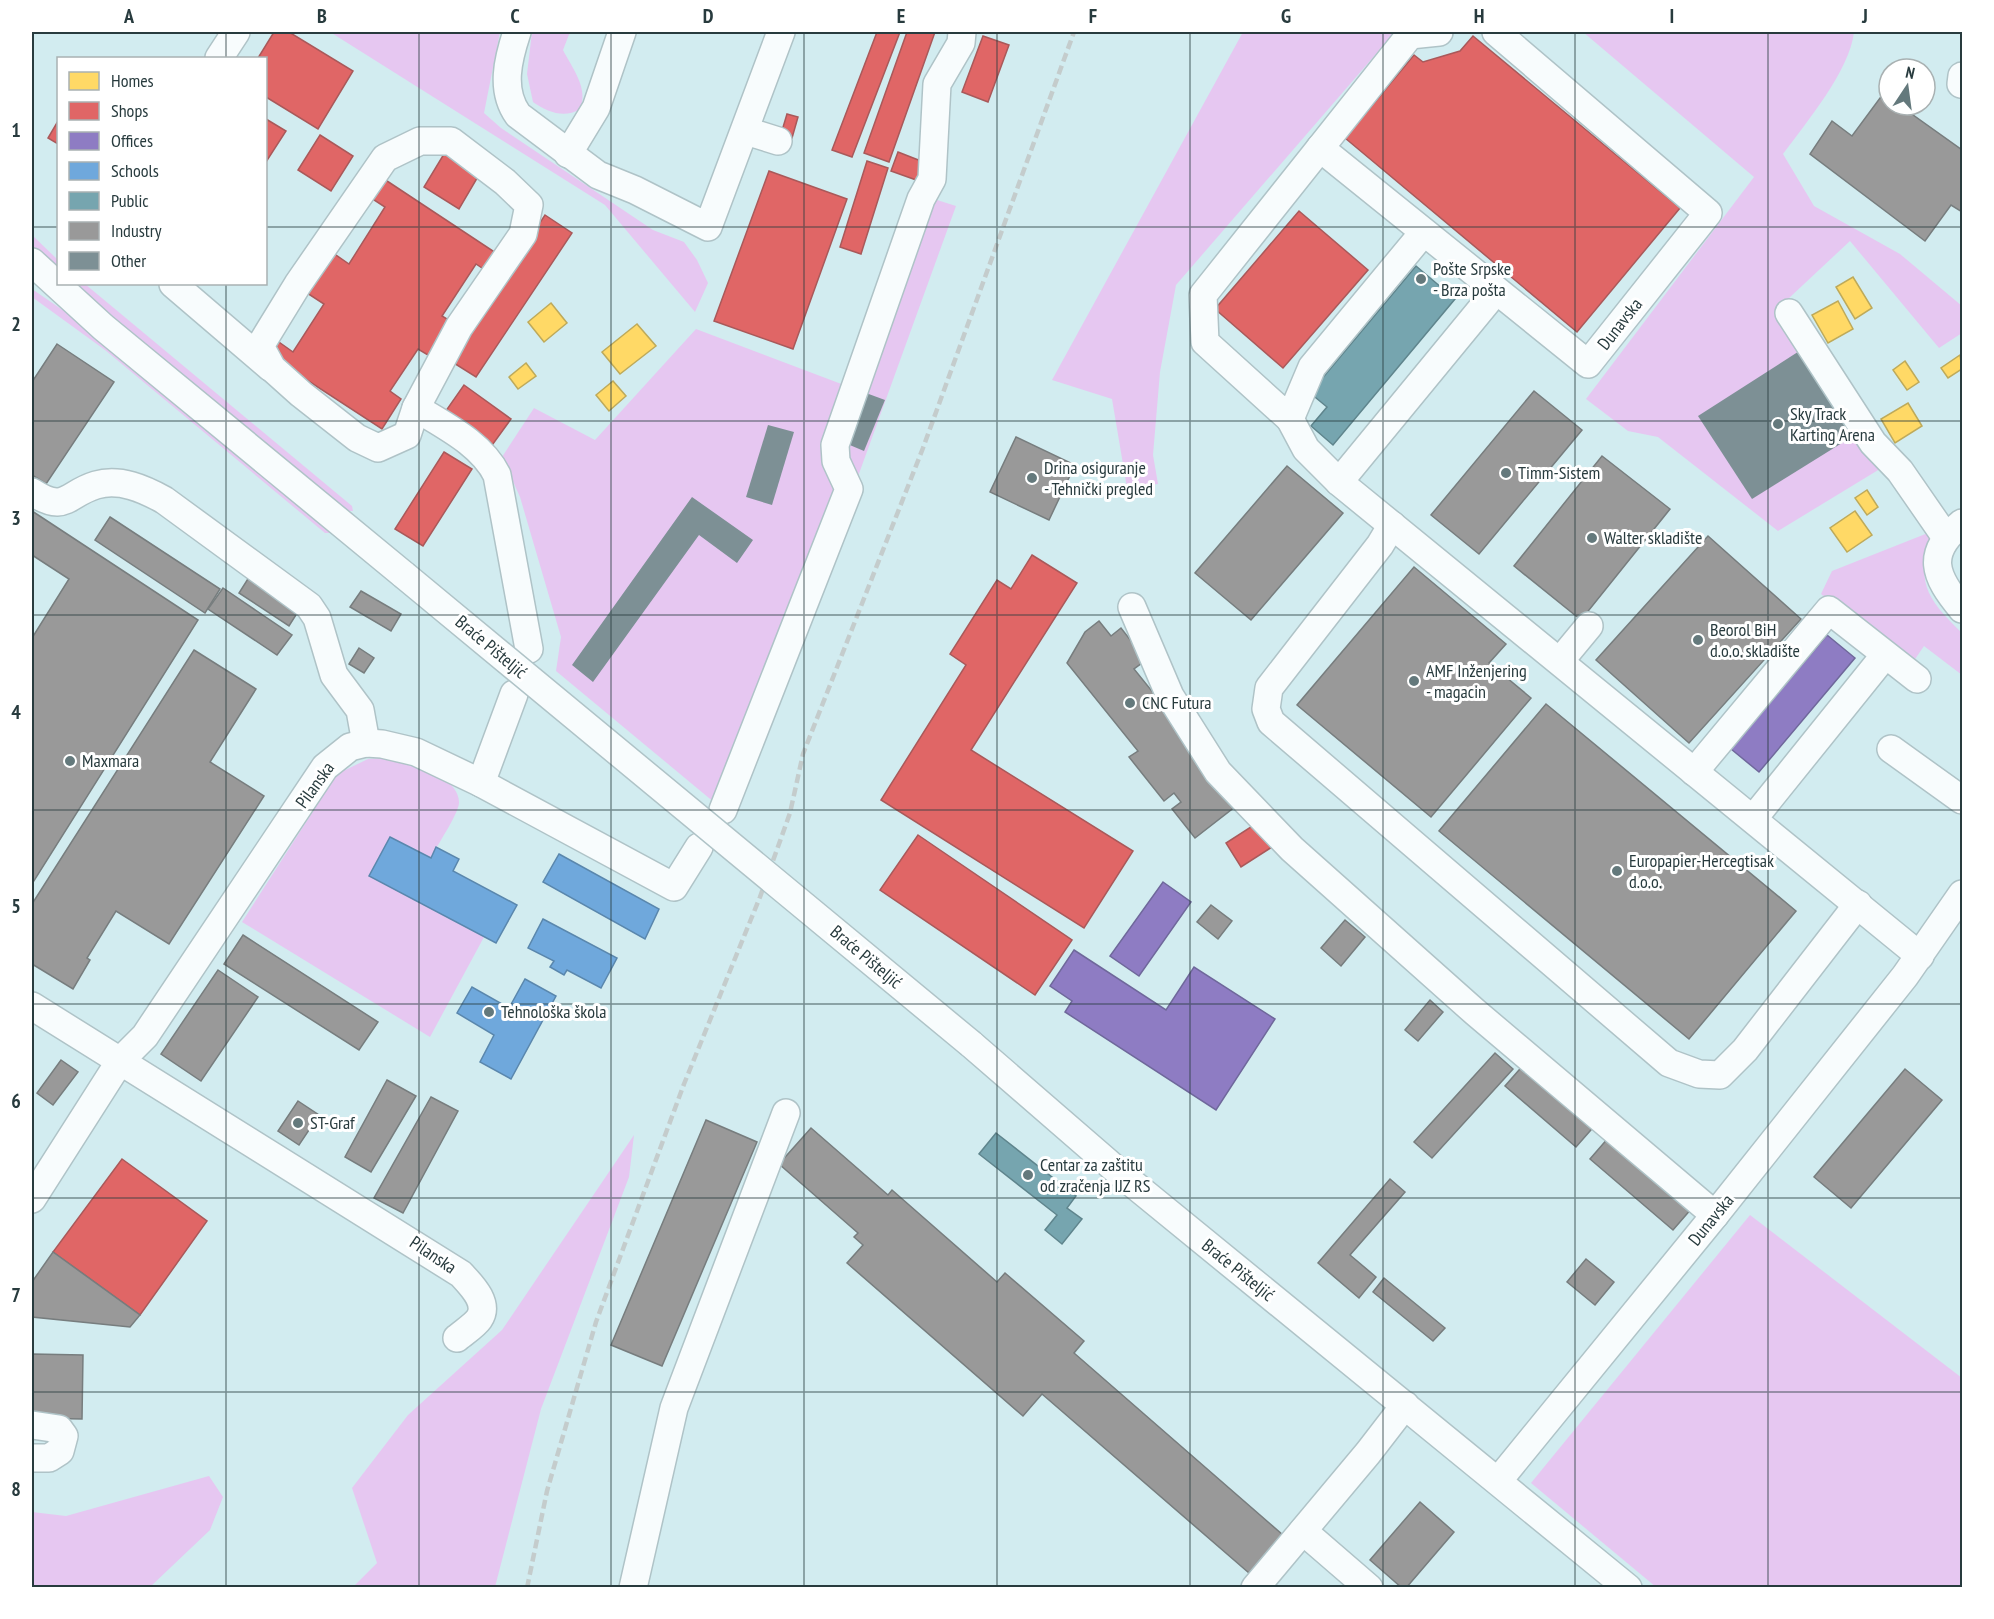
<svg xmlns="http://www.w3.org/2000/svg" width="1994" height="1619" font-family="'PT Sans Narrow',sans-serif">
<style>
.green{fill:#e6c7f1}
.homes{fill:#ffd966;stroke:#beaa5a;stroke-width:1.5}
.shops{fill:#e06666;stroke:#a9595a;stroke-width:1.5}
.offices{fill:#8e7cc3;stroke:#6f689b;stroke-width:1.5}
.schools{fill:#6fa8dc;stroke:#5a87ad;stroke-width:1.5}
.public{fill:#76a5af;stroke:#5f858d;stroke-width:1.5}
.industry{fill:#999;stroke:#777d7e;stroke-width:1.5}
.building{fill:#7d9095}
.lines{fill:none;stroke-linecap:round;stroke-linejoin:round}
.minor-casing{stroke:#afc3c7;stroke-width:30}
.minor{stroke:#f8fcfd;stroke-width:27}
.rail{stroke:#c4cccc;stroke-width:4.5;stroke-dasharray:9 4.5;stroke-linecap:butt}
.minor-bridge-casing{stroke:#afc3c7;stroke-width:30;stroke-linecap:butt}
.minor-bridge{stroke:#f8fcfd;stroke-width:27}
.grid{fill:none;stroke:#283b3e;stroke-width:1.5;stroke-opacity:0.55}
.poi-dot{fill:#64797c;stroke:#fff;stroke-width:2}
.labels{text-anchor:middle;stroke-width:6;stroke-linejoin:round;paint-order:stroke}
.poi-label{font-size:18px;fill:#283b3e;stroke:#fff;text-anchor:start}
.street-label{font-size:18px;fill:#283b3e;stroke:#fff}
.neatline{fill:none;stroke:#283b3e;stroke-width:2}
.grid-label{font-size:20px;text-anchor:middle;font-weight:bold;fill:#283b3e}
</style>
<rect width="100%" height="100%" fill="#d2ecf0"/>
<g class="green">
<path d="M330,32H500L484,113L501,128L653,230L684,242L697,260L708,283L695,312L605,205Z"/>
<path d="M532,32H570L563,50C572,68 589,88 580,109C564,119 548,112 533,102L527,74Z"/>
<path d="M1243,32H1395L1176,285L1160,372L1153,455L1158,484L1127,488L1112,399L1052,380Z"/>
<path d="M1583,32H1854C1850,70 1806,123 1783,154L1814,206L1900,254L1962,306V333L1939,348L1850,241L1788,299L1893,461L1778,531L1658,437L1628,431L1586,399L1754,177Z"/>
<path d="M915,193L956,206L823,573L715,803L556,671L561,637L520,497L502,457L534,408L595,440L696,329L844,385Z"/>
<path d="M32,235L58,260V270L32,245Z"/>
<path d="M73,284H85L352,506L353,511H347Z"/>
<path d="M32,289L83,324L333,533H325L105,350L32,297Z"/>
<path d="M1933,531C1915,581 1925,597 1962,633V675L1924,646L1911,665L1821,594L1832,571Z"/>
<path d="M383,758C405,760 460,775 459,803C458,815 437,845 431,858L390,837L369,875L484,937L430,1037L242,922L337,774L368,759Z"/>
<path d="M634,1135L629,1177L541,1409L495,1587H353L377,1563L352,1488L408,1415L502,1330Z"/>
<path d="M1750,1215L1962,1378V1587H1656L1531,1483Z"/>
<path d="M209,1476L223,1497L210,1530L150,1587H32V1512L66,1516Z"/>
</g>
<g class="homes">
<path d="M1853,277L1872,308L1855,319L1836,287Z"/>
<path d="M1838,301L1853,329L1828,343L1812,315Z"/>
<path d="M551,303L567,323L544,342L528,322Z"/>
<path d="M637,324L656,346L620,374L602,352Z"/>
<path d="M1960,355L1962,369L1948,378L1941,368Z"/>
<path d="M1905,361L1919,382L1907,390L1893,370Z"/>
<path d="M526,363L536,376L518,389L509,377Z"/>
<path d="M613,381L626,396L609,411L596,395Z"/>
<path d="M1908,403L1922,426L1895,443L1881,419Z"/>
<path d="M1867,490L1878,507L1867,515L1855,498Z"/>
<path d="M1855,511L1872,535L1847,552L1830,528Z"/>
</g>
<g class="shops">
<path d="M274,32H289L353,71L318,129L266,97V58H258Z"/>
<path d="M877,32H900L852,157L832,150Z"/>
<path d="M907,32H935L889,162L864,153Z"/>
<path d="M983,36L1009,45L988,102L962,92Z"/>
<path d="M1473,36L1680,208L1577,332L1345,138L1414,55L1423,62L1460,51Z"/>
<path d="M787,114L798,117L792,138L781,134Z"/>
<path d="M266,119L286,131L266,162Z"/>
<path d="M58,121V144L48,138Z"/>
<path d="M320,135L353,156L331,191L298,170Z"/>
<path d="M447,149L483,168L459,209L424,187Z"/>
<path d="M898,152L926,163L919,181L891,171Z"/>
<path d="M867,161L888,168L861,254L840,247Z"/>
<path d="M769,171L847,199L793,349L714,321Z"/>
<path d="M381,177L499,255L488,272L476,264L442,316L455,324L433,358L418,349L390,391L401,399L382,429L267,354L276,340L293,352L324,304L307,293L333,253L349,264L385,207L368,196Z"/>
<path d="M1299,211L1368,270L1283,368L1215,309Z"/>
<path d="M545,215L572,233L476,377L449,360Z"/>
<path d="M464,385L511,419L490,448L443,415Z"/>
<path d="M444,452L472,469L423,546L395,529Z"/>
<path d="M1032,555L1077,583L971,750L1133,851L1084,928L881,800L966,665L950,654L997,580L1011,589Z"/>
<path d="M1257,823L1272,847L1241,867L1226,843Z"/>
<path d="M918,835L1072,940L1035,995L880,890Z"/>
<path d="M122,1159L207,1221L140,1315L53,1252Z"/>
</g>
<g class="offices">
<path d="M1827,635L1855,658L1759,772L1731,749Z"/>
<path d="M1163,882L1191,902L1139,976L1110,956Z"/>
<path d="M1074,950L1166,1010L1194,967L1275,1019L1216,1110L1065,1012L1072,1001L1050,986Z"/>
</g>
<g class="schools">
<path d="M390,837L431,858L436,847L459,859L453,871L517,905L496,943L369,876Z"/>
<path d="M559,854L659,909L645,939L543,882Z"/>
<path d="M543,919L617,958L601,988L567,970L564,975L550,967L554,961L528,948Z"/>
<path d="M525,979L556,996L511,1079L480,1062L494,1035L457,1013L472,987L509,1008Z"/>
</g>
<g class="public">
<path d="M1416,266L1455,299L1333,445L1311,426L1327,407L1310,393Z"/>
<path d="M996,1133L1076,1196L1067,1208L1082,1219L1062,1244L1045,1230L1057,1215L979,1154Z"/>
</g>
<g class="industry">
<path d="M1883,94L1889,98V105H1899L1962,150V212L1951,205L1925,241L1810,154L1832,121L1852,136Z"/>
<path d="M57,344L114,382L46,484L32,475V382Z"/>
<path d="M1534,391L1582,430L1479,554L1431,515Z"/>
<path d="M1016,437L1075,465L1049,520L990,492Z"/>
<path d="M1602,456L1670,509L1581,620L1514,566Z"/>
<path d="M1287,466L1343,513L1251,620L1195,573Z"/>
<path d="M32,511L198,620L32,884V638L69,579L32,555Z"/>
<path d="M110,517L220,589L205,613L95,540Z"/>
<path d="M1708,536L1801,619L1689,743L1596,660Z"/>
<path d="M1414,567L1506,644L1489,663L1531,698L1431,817L1297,705Z"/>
<path d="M251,574L301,607L289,626L239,593Z"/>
<path d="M223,588L292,635L277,655L208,609Z"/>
<path d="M361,591L401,614L391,631L350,607Z"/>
<path d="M1099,621L1111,636L1121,628L1146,660L1134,669L1188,736L1236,806L1195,838L1172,809L1181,802L1174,793L1164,801L1129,757L1138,751L1067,663L1085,632Z"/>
<path d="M359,648L374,658L364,673L349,664Z"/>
<path d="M194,650L256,689L210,762L264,796L169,944L116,911L87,958L90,960L73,989L32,964V904Z"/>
<path d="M1546,704L1796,911L1689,1039L1439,831Z"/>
<path d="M1211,905L1232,921L1218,939L1197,922Z"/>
<path d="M1345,920L1365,937L1341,966L1321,948Z"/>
<path d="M243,935L378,1022L359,1050L224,964Z"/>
<path d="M218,970L258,997L201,1081L161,1054Z"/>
<path d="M1430,1000L1443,1012L1418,1041L1405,1030Z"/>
<path d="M1495,1053L1513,1069L1432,1158L1414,1142Z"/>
<path d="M61,1060L78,1072L53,1105L37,1093Z"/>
<path d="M1526,1062L1597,1123L1576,1147L1505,1086Z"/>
<path d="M1905,1069L1942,1100L1851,1208L1814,1177Z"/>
<path d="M387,1080L416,1096L371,1172L345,1157Z"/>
<path d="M431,1097L458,1111L403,1213L374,1198Z"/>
<path d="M298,1101L319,1115L299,1145L278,1131Z"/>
<path d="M706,1120L757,1142L662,1366L611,1345Z"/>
<path d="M811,1128L888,1195L892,1190L997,1282L1005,1273L1084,1341L1074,1353L1283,1535L1249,1573L1042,1394L1023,1416L847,1263L863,1245L854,1237L858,1233L779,1164Z"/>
<path d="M1609,1137L1692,1208L1673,1230L1590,1159Z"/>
<path d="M1390,1179L1405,1192L1350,1255L1376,1277L1359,1298L1318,1263Z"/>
<path d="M53,1252L140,1315L130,1327L32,1317V1282Z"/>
<path d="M1586,1259L1614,1282L1595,1305L1567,1282Z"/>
<path d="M1384,1278L1445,1328L1433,1341L1373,1292Z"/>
<path d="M32,1354L83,1355L82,1419L32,1418Z"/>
<path d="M1420,1502L1454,1532L1406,1588H1402L1370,1560Z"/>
</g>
<g class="building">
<path d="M1804,348L1858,433L1752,499L1698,416Z"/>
<path d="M866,393L885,400L864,451L845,443Z"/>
<path d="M768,425L794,432L772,505L746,497Z"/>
<path d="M692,497L753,540L737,563L699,535L593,682L572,665Z"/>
</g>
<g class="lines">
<defs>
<g id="minor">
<path d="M517,32C508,59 500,90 518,115L598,175L635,190L708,227L781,32"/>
<path d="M219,58L236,32"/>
<path d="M1961,84L1962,76"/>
<path d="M746,131L778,141"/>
<path d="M420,141H451L505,182L529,205L523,234L459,327L416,408L407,435L378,448L357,438L301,394L272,368L260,346L298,284L385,158Z"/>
<path d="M1320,148L1588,364L1708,213L1496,32"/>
<path d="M568,154L596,108L622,32"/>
<path d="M1423,233L1312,367L1290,419L1205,342L1203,295L1410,35L1439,32"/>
<path d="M32,262L103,327L404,575"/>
<path d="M173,284L270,367"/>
<path d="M1789,313L1873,443L1900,471L1945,536"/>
<path d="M416,408C445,426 482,444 497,475L529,649"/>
<path d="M1290,419L1306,449L1339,482L1920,956"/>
<path d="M1339,482L1496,291"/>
<path d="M32,492C66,514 66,494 96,485C120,478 144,489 164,500L309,606L317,618L334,675L360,710L366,743"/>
<path d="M1962,523C1925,553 1934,576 1962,609"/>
<path d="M1392,525L1380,545L1269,688L1266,709L1271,722L1669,1063L1699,1074L1720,1075L1745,1050L1858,904"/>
<path d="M1132,607L1170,696L1218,772L1292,849L1475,1012L1715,1215"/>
<path d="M1560,661L1589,626"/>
<path d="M1891,749L1962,800"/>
<path d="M1694,772L1829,610L1917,679"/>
<path d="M481,783L514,694"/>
<path d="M723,810L849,489L836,461L835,445L921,199L932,179L937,84L961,43L962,32"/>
<path d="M1753,819L1885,655"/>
<path d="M32,1006L461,1274C471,1285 490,1303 479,1319C474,1326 464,1332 457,1338"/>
<path d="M971,1044L1121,1174L1628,1588"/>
<path d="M32,1199L120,1061L145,1036L325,767L350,747L366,743L382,744L416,752L481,783L674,887L699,847"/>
<path d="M32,1425L59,1429L64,1436L60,1451L49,1458H32"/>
<path d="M1498,1481L1715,1215L1905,976L1962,894"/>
<path d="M1303,1531L1369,1588"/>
<path d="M633,1588L674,1408L786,1113"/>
<path d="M1255,1588L1368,1453L1405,1405"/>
</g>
</defs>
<use href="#minor" class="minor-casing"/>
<use href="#minor" class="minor"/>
<path class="rail" d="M527,1588L547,1491L596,1322L684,1084L760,897L790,813L803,754L923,448L1074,32"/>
<defs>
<path id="minor-bridge" d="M404,575L971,1044"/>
</defs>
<use href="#minor-bridge" class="minor-bridge-casing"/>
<use href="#minor-bridge" class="minor-bridge"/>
</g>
<path class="grid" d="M226,32V58M419,32V1588M611,32V1588M804,32V1588M997,32V1588M1190,32V1588M1383,32V1588M1575,32V1588M1768,32V1588M32,227H58M266,227H1962M226,284V1588M32,421H1962M32,615H1962M32,810H1962M32,1004H1962M32,1198H1962M32,1392H1962"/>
<g class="poi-dot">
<circle cx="1421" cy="279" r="6"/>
<circle cx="1778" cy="424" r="6"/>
<circle cx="1506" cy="473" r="6"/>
<circle cx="1032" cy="478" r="6"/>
<circle cx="1592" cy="538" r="6"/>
<circle cx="1698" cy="640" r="6"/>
<circle cx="1414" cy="681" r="6"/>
<circle cx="1130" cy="703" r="6"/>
<circle cx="70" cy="761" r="6"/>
<circle cx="1617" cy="871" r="6"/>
<circle cx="489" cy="1012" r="6"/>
<circle cx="298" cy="1123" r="6"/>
<circle cx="1028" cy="1175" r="6"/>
</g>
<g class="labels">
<g class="poi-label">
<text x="1433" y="275">Pošte Srpske<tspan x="1433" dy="21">- Brza pošta</tspan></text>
<text x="1790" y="420">Sky Track<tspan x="1790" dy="21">Karting Arena</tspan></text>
<text x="1044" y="474">Drina osiguranje<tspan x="1044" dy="21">- Tehnički pregled</tspan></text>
<text x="1518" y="479">Timm-Sistem</text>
<text x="1604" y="544">Walter skladište</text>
<text x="1710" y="636">Beorol BiH<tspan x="1710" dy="21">d.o.o. skladište</tspan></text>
<text x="1426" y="677">AMF Inženjering<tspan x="1426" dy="21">- magacin</tspan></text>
<text x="1142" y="709">CNC Futura</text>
<text x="82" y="767">Maxmara</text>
<text x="1629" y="867">Europapier-Hercegtisak<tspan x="1629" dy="21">d.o.o.</tspan></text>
<text x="501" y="1018">Tehnološka škola</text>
<text x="310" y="1129">ST-Graf</text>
<text x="1040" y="1171">Centar za zaštitu<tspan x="1040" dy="21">od zračenja IJZ RS</tspan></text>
</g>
<g class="street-label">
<text transform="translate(1620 324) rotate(-52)" y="6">Dunavska</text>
<text transform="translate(491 647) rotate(40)" y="6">Braće Pišteljić</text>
<text transform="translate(315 785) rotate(-54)" y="6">Pilanska</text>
<text transform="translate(866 957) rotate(40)" y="6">Braće Pišteljić</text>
<text transform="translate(1711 1220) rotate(-51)" y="6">Dunavska</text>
<text transform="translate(433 1255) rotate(34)" y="6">Pilanska</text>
<text transform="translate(1238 1270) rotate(39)" y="6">Braće Pišteljić</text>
</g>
</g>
<rect width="1994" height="1619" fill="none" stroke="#ffffff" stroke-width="66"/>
<rect x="57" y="57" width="210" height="228" fill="#ffffff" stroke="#a9b1b2" stroke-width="1.5"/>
<rect x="69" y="72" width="30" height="18" fill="#ffd966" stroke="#a9b1b2" stroke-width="1.5"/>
<text x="111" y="87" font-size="18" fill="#283b3e">Homes</text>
<rect x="69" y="102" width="30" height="18" fill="#e06666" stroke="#a9b1b2" stroke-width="1.5"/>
<text x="111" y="117" font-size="18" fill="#283b3e">Shops</text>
<rect x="69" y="132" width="30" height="18" fill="#8e7cc3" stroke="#a9b1b2" stroke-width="1.5"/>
<text x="111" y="147" font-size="18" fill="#283b3e">Offices</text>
<rect x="69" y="162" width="30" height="18" fill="#6fa8dc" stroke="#a9b1b2" stroke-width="1.5"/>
<text x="111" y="177" font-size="18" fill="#283b3e">Schools</text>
<rect x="69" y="192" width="30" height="18" fill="#76a5af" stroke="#a9b1b2" stroke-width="1.5"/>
<text x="111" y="207" font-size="18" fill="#283b3e">Public</text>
<rect x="69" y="222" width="30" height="18" fill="#999999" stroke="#a9b1b2" stroke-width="1.5"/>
<text x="111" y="237" font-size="18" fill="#283b3e">Industry</text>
<rect x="69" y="252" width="30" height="18" fill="#7d9095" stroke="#a9b1b2" stroke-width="1.5"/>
<text x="111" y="267" font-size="18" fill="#283b3e">Other</text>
<g transform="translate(1907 87) rotate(13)"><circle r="28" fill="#ffffff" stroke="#a9b1b2" stroke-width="1.5"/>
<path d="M0-4.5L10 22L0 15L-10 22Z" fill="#64797c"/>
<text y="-9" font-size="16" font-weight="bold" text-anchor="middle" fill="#283b3e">N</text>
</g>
<rect x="33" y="33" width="1928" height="1553" class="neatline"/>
<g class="grid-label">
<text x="129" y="23">A</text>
<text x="322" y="23">B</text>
<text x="515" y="23">C</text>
<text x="708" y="23">D</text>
<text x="901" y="23">E</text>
<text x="1093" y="23">F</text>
<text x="1286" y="23">G</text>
<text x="1479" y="23">H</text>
<text x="1672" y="23">I</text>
<text x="1865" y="23">J</text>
<text x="16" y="137">1</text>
<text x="16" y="331">2</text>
<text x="16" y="525">3</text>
<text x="16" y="719">4</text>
<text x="16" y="913">5</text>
<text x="16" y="1108">6</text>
<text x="16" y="1302">7</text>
<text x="16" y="1496">8</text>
</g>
</svg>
